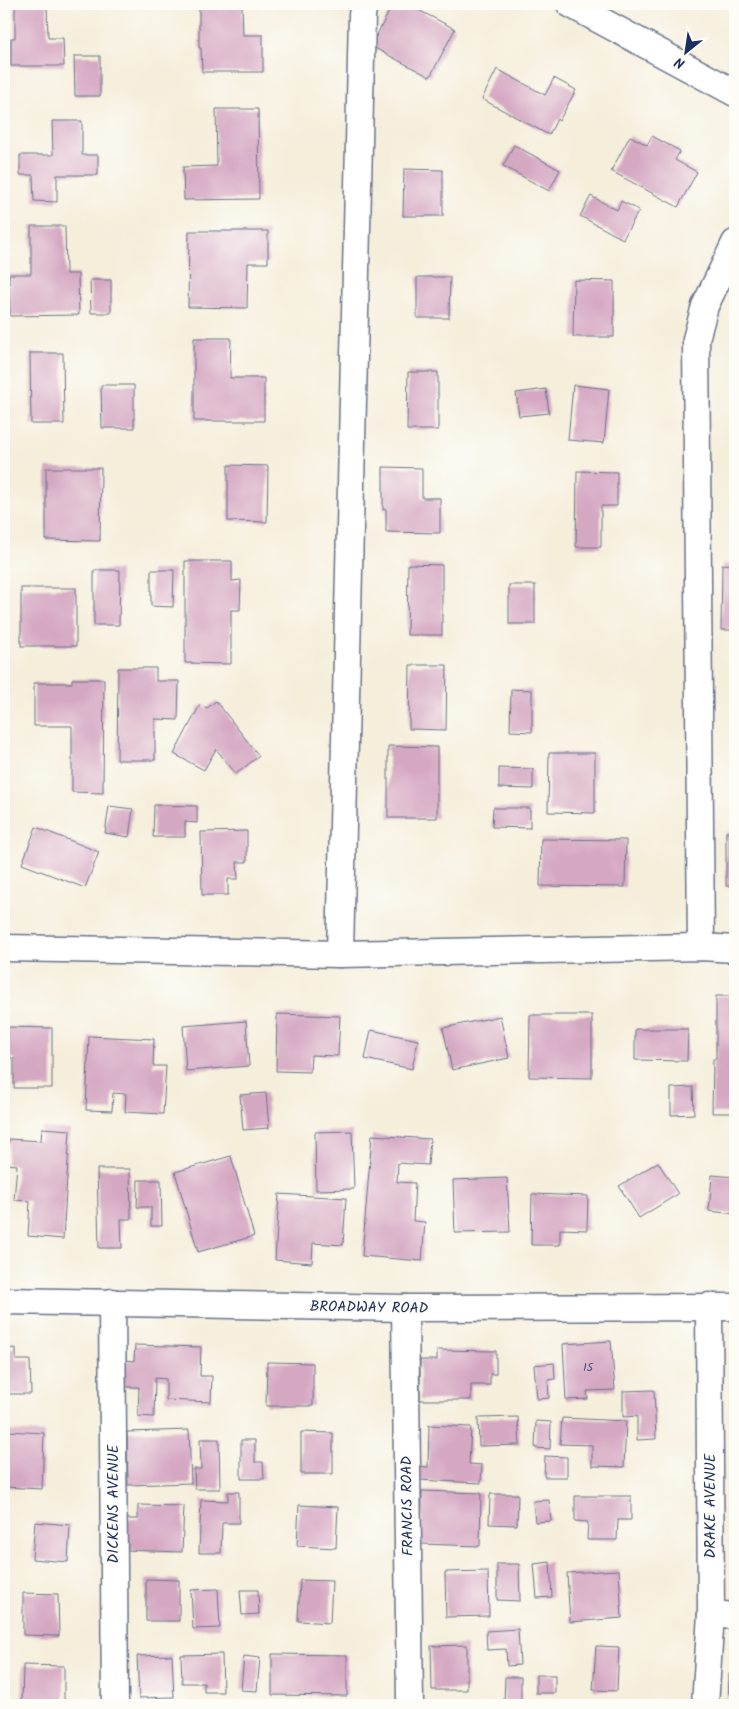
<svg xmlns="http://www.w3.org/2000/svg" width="739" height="1709" font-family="Kalam,sans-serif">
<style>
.building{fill:#d5a8c2}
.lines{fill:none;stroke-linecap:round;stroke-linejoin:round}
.street-casing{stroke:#67728a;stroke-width:29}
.street{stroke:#fff;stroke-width:26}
.labels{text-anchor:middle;stroke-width:4;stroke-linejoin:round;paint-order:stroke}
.number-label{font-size:12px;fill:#4a4d77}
.street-label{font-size:15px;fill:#1b2f5e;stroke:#fdfcf7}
</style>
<rect width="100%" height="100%" fill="#fdfcf7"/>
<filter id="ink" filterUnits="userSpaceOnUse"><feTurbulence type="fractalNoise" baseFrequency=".02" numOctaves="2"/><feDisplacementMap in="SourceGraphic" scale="10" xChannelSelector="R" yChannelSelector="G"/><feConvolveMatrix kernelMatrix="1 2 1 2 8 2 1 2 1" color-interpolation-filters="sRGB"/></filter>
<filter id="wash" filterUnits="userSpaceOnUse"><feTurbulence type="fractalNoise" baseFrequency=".0096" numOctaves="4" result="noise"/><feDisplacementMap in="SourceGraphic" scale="20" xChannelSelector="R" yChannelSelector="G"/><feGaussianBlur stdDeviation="1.12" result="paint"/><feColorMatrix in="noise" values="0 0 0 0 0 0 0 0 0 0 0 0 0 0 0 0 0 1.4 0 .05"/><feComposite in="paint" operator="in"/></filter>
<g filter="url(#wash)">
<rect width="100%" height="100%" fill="#f5eedb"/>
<g id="blocks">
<g class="building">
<path d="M15,4H47L48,38H63L64,66H11V38H15Z"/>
<path d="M199,4H242L243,35H263V72H202L201,48H199Z"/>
<path d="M393,4H407L455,29L430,77L371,46Z"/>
<path d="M74,56H100V96H75Z"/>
<path d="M497,69L545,95L554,78L576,90L559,121L557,119L549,135L482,99Z"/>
<path d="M216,109H258L259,199L184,200L183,167L217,166Z"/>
<path d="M52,121H82V155H98V175H57V202L34,201L33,175H20V155H53Z"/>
<path d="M630,136L647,145L652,136L680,151L675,160L697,172L678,207L611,171Z"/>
<path d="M514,145L560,170L549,191L503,166Z"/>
<path d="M404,169L443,170V216H403Z"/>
<path d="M591,196L617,210L621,201L639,210L623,239L580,216Z"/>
<path d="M31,226H65L66,274H78L79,315L10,316L9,274H31Z"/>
<path d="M189,231H268V263H248L247,308L188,307Z"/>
<path d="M417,277H450L449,318H417Z"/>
<path d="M90,280H111V313H91Z"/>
<path d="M574,280L614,281V337H573Z"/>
<path d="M194,338H231L230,378H264V421H194Z"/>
<path d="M30,353H63L64,424H31Z"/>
<path d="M408,372H438V430H407Z"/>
<path d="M101,385H134V428H102Z"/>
<path d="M573,385L609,389L604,443L568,440Z"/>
<path d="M546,389L549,413L519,416L516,393Z"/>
<path d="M228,465L268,466L267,522L228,521Z"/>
<path d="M383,467L422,468V498H440V533L386,532V509L383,510Z"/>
<path d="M46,468H101L100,541L46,540Z"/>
<path d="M577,471L617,472V506H601V547H576Z"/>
<path d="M185,561H232V581L241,580L240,610H231V664L185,663Z"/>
<path d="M408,564L442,565V635H407Z"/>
<path d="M722,564L735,565V630H721Z"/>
<path d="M94,570H120L119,625H94Z"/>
<path d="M151,570H174L173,607L151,606Z"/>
<rect x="509" y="585" width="26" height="39"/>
<rect x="21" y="588" width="55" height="58"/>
<path d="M410,665H447L446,730L409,729Z"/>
<path d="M118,668H156V681H179L178,720L155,719V760H117Z"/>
<path d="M72,679H104L103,793L72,792V726H34V683H72Z"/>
<path d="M511,689L532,690V732L510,731Z"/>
<path d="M216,701L259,756L236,774L216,749L204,770L174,754L200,705L207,708Z"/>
<path d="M388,746L437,747V818H388Z"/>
<path d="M549,753H595V813L548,812Z"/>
<path d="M499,768L533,769V789L499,788Z"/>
<path d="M154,805L197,806V823L185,822V837H153Z"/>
<path d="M109,806L133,809L129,837L105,833Z"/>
<path d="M493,808H530V828L492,827Z"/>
<path d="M36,827L99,852L85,888L22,864Z"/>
<path d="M247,831V862H237L238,879H228V895H202L201,832Z"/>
<rect x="726" y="832" width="9" height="54"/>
<path d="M541,839L626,840L625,887L540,886Z"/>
<path d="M716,996H735V1113H712L713,1059H716Z"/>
<path d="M277,1014L340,1016L338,1056L311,1055L310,1072L276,1071Z"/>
<path d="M530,1015H592V1078L529,1077Z"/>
<path d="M500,1016L509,1058L452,1070L443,1028Z"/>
<path d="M246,1021L249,1066L186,1071L183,1026Z"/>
<path d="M8,1027L52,1028V1088H14V1058H7Z"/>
<path d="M635,1029H688L687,1061L635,1060Z"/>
<path d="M371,1030L418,1040L412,1069L365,1059Z"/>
<path d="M89,1036L154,1039L153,1066H166L163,1114L125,1112L126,1094L113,1093L112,1111L86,1110Z"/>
<path d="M693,1087L694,1114L671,1115V1088Z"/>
<path d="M266,1093L269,1128L243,1130L240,1095Z"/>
<path d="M42,1128L70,1130L63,1239L28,1236L30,1201L14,1200L17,1165L7,1164L9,1139L41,1141Z"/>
<path d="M352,1131L354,1189L316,1190L315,1132Z"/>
<path d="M372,1135L430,1139L428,1165L398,1163L397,1182L415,1183L413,1221L425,1222L422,1261L362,1256Z"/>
<path d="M231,1156L254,1236L198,1252L175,1172Z"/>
<path d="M658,1162L678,1194L639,1218L619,1186Z"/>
<path d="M97,1169H130L131,1219H121L122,1248H99Z"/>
<path d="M712,1175L735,1177V1214L709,1211Z"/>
<path d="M507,1178L510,1232L455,1233L453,1180Z"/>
<path d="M138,1180H161L162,1226H151V1207H137Z"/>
<path d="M279,1194L346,1198L343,1245L313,1243L312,1263L275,1260Z"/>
<path d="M532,1194L588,1196L587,1230L560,1229V1245H531Z"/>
<path d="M611,1341L615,1390L587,1391L588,1399L566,1400L563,1344Z"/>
<path d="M135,1345L201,1347L200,1376H212L211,1402L166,1400V1379L155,1378L154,1417L138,1416L139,1387H123L124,1360L134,1361Z"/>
<path d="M16,1348V1360H30L31,1394H4V1349Z"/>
<path d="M437,1350L496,1351V1374H490V1385H471V1400H420V1360H437Z"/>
<path d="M267,1362L313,1363V1406H266Z"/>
<path d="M554,1363L555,1379L548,1380L549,1398L537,1399L534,1365Z"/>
<path d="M654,1390L656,1439L637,1440V1416L623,1417V1391Z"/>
<path d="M518,1417L520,1445L479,1446L478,1418Z"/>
<path d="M562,1418L626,1421L624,1467L592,1466V1445L560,1444Z"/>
<path d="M536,1421L551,1422L550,1449L535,1448Z"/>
<path d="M429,1425L471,1427L469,1464L482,1465L481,1483L417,1480L418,1466L428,1467Z"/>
<path d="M189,1430L191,1483L128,1485L127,1432Z"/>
<path d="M7,1431L44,1433L42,1489L4,1487V1442H7Z"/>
<path d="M301,1432L333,1433V1474H301Z"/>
<path d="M200,1439H219L220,1489H195L194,1469H201Z"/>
<path d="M241,1440H255V1462H263L264,1479H241Z"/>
<path d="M545,1456L567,1457V1477H544Z"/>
<path d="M422,1491L481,1493L480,1546L421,1544Z"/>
<path d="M228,1492H239V1523H222L221,1553H199L201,1500L228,1501Z"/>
<path d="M490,1494H518L517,1525L489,1524Z"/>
<path d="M575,1496H631V1520H618L617,1540H587L588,1522L575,1521Z"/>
<path d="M549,1500L551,1521L535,1522L533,1501Z"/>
<path d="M138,1505L184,1506L182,1552L124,1550L125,1519H138Z"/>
<path d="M299,1505L338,1507L336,1548L297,1546Z"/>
<path d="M35,1522L70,1525L68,1562L32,1559Z"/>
<path d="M550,1562L552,1597L537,1598L534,1564Z"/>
<path d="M497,1564H519L520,1601L497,1600Z"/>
<path d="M619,1570L622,1618L570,1622L567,1573Z"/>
<path d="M488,1571L489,1616L446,1617L445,1572Z"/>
<path d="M146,1579L179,1580V1621H146Z"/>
<path d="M300,1580L332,1581L330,1623L298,1621Z"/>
<path d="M218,1589L220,1628L193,1629L191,1590Z"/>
<path d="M240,1590H258L259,1614L242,1615Z"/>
<path d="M23,1593L58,1594L59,1636L23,1635Z"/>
<path d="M518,1629L520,1665L507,1666L506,1649L487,1650L486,1631Z"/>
<path d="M467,1645V1690H432L431,1646Z"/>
<path d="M596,1646L619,1647L617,1691L593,1690Z"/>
<path d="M222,1654L223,1692H204V1683H182L181,1655Z"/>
<path d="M272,1654L347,1655V1696L272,1695Z"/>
<path d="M172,1655L174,1697L139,1698L137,1656Z"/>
<path d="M244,1656L260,1658L257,1691L241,1690Z"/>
<path d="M23,1665L64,1666V1705H22Z"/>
<path d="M729,1674L735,1675V1705H728Z"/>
<rect x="536" y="1675" width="19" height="18"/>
<path d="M505,1677H521V1702H504Z"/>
</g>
</g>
</g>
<g filter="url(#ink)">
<use href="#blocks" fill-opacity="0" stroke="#67728a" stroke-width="1"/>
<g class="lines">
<defs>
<g id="street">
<path d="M570,4L735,93"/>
<path d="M701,947L696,339L705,306L735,243"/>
<path d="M4,948L340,954L701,947L735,949"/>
<path d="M340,954L362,15L364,4"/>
<path d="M4,1301L405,1308L735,1307"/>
<path d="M112,1302L115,1705"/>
<path d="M405,1308L410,1705"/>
<path d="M711,1614L735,1616"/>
<path d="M705,1705L711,1614L709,1306"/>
</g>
</defs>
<use href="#street" class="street-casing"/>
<use href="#street" class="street"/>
</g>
</g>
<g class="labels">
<g class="number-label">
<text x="588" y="1371">15</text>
</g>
<g class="street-label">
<text transform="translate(369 1307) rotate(1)" y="5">BROADWAY ROAD</text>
<text transform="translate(113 1504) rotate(-90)" y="5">DICKENS AVENUE</text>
<text transform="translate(407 1506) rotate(-91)" y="5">FRANCIS ROAD</text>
<text transform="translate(710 1506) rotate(-90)" y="5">DRAKE AVENUE</text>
</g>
</g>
<rect width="739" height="1709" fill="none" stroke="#fdfcf7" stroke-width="20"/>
<g transform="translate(686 52) rotate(210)" stroke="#fdfcf7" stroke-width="4" paint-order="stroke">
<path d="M0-4L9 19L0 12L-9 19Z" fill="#1b2f5e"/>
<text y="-8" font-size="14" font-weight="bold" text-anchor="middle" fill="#1b2f5e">N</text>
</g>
</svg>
